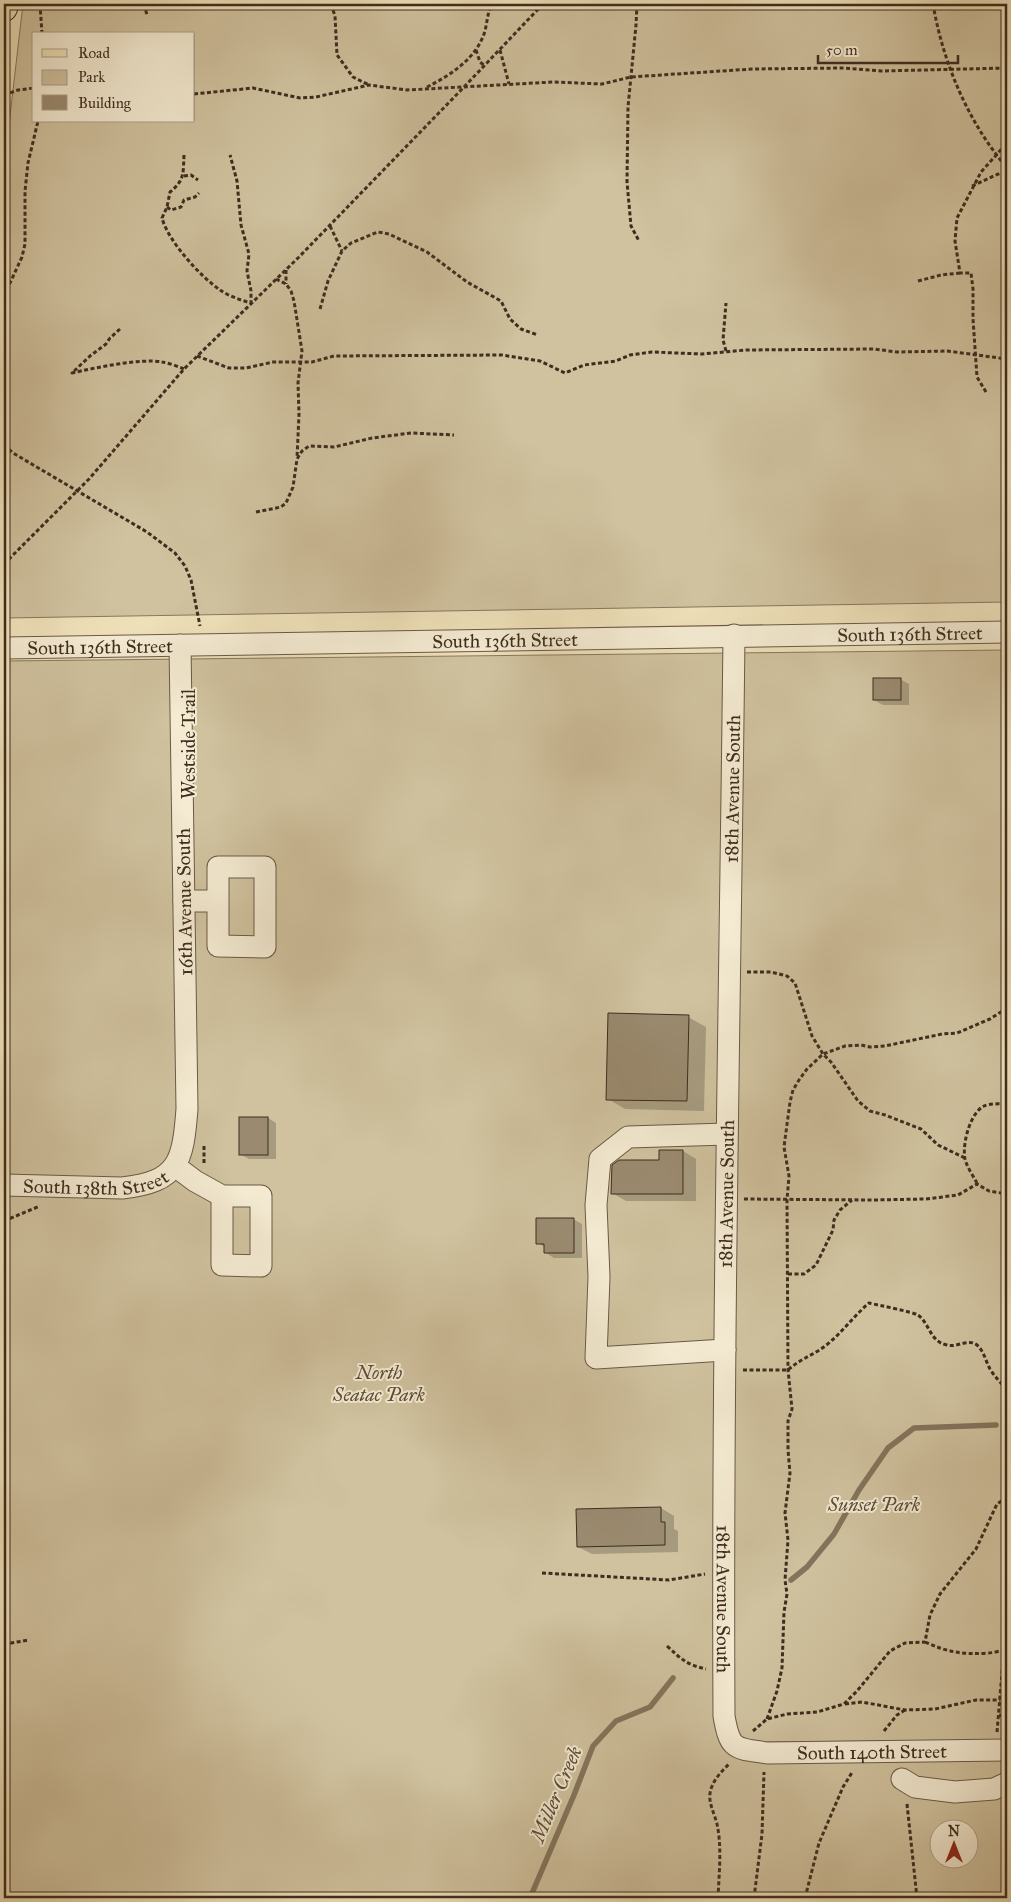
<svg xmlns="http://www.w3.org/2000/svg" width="1011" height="1902" font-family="'IM FELL Great Primer',serif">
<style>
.green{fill:#d0c29f;stroke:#87785f;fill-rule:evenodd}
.shadow{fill:#0003}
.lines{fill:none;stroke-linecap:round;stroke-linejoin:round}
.stream{stroke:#84745c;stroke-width:5.5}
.building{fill:#9a8a6f;stroke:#3e2d1f}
.minor-casing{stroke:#6a5a46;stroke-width:23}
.major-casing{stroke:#3e2d1f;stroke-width:28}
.path{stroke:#3e2d1f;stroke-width:3;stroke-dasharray:4 2.5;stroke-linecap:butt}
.minor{stroke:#f4ebd2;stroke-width:21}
.major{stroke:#eee0b9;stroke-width:26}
.labels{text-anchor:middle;stroke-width:4;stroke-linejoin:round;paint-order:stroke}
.street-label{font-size:19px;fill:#3e2d1f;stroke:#f4ebd2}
.park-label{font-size:19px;font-style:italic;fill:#5b4b39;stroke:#f4ebd2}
.water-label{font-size:20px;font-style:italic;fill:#5b4a38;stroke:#f4ebd2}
</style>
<rect width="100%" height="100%" fill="#eee0b9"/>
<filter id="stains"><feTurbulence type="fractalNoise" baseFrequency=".004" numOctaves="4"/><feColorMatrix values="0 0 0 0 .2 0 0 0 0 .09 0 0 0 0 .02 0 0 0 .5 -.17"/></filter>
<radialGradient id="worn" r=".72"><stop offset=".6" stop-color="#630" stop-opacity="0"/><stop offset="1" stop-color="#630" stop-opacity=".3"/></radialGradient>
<g class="green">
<path d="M23,4H1007V602L4,618V167ZM34,34H194V121H34Z"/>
<path d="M1007,650V1740L767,1742L755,1754L1007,1757V1898H4V661ZM938,1830H968V1860H938Z"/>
</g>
<g class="shadow">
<path d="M900,679L909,684V705H883L874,700Z"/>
<path d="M688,1017L706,1027L704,1111L625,1109L608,1099Z"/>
<path d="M268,1118L276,1123V1159H249L240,1154Z"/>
<path d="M683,1151L696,1159V1201H626L612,1193L660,1162Z"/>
<path d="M573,1219L582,1224V1258H554L546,1253V1248L538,1243Z"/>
<path d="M661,1508L674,1516V1529L678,1531V1552L592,1554L578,1547Z"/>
</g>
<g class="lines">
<g class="stream">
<path d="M791,1580L807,1567L834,1534L859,1490L888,1448L914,1428L996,1425"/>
<path d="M530,1898L574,1795L593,1746L616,1721L650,1707L673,1678"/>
</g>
</g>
<g class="building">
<rect x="873" y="678" width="28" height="22"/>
<path d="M608,1013L689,1015L687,1101L606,1100Z"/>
<rect x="239" y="1117" width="29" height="38"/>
<path d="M659,1150H683V1194H611L612,1165L619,1160H659Z"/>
<path d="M536,1218H574V1253H544V1244H536Z"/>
<path d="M661,1507V1522H665V1545L577,1547L576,1509Z"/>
</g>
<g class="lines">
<defs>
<g id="minor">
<path id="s1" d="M734,635C730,996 722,1356 724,1716C730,1751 735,1748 767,1753L1007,1750"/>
<path id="s2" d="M4,648L1007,632"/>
<path d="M184,901H218V946L265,947V867H218V901"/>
<path d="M175,1166L195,1181L222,1196H261V1266L222,1265V1196"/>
<path id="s3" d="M4,1185L122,1188C179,1182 183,1161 187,1109L180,645"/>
<path d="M725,1350L596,1358L599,1277L596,1205L600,1159L628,1137L727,1134"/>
<path d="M902,1779L915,1787L955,1792L994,1789L1007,1783"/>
</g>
<path id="major" d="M4,8V4"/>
</defs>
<use href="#minor" class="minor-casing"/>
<use href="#major" class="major-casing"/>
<g class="path">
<path d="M40,4L42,34"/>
<path d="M144,4L147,15"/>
<path d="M331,4L335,16L337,55L353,77L369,85"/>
<path d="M637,4L636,25L628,107L627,182L631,226L639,241"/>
<path d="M933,4C943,63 968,122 1007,168"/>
<path d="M476,50L480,62L485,66"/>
<path d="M500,50L509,84"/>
<path d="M427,87C451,75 477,58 485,31C487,22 488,13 491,4"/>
<path d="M194,94L253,88L300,98L316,97L369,85L407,90L553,82L602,84L631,77L752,69L842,68L881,71L1007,68"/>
<path d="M4,95L18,90L34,88"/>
<path d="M184,155C183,173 185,180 170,192L167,207L162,218C168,241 200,276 220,290C229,296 240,300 251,303V291L247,271L249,254L241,225L237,181L230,155"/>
<path d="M184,176L191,175L198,180"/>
<path d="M972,186L1007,170"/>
<path d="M167,207L171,210L181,207L184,200L195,197L199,193"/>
<path d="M330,226L342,251"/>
<path d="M286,270V284"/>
<path d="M276,279L286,284L291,291L294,301L302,351L298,383L299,414L297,458"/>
<path d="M918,281L941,275L960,273"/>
<path d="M4,296L22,257L25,244V191L28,163L38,121"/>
<path d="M320,309L328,281L342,251L351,243L378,232L389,234L427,252L467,282L501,301L510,319L521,329L538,335"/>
<path d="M120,329L110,338L106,344L90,356L72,373C93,368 142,358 162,362C169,363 177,366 184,369"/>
<path d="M726,351L723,340L726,303"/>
<path d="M197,356L229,368H246L273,362H312L334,356L502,355L540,361L565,373L584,365L616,361L630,355L652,352L702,354L746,350L874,349L897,352L947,351L1007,359"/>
<path d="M986,392L977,377L973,319V289L971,273H960L955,241L957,218L981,172L1007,143"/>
<path d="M4,445L13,453L147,532L175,553L185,566L191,580L200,626"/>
<path d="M256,512L281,507L286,503L293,487L297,459L302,451L309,446L334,447L372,438L411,433L454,435"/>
<path d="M4,564L89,479L184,369L299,257L464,87L543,4"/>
<path d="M747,972H771L787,976L795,983L812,1036L823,1054L831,1062L858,1101L870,1111L885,1115L921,1129L938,1145L965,1158"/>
<path d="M204,1163V1144"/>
<path d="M977,1183C973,1176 967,1167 965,1159C962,1144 970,1113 984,1106C990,1103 1001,1104 1007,1104"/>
<path d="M744,1199L873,1200L926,1199L958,1195L977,1184L989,1191L1007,1194"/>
<path d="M4,1221L40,1206"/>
<path d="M788,1274H804L816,1265L833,1230L834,1220L840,1210L852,1200"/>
<path d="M743,1370H788C801,1358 817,1354 830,1342C844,1330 855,1315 869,1303C878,1305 913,1312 918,1315C930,1324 930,1342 947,1345C957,1348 968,1338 977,1345C984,1351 986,1362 990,1369C995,1377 1001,1383 1007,1390"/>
<path d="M542,1573L669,1580L705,1574"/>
<path d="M4,1641L11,1643L29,1640"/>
<path d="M925,1642C947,1652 963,1655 988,1653C994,1653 1001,1650 1007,1650"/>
<path d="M667,1646C681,1659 687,1665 706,1669"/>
<path d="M845,1704L862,1702L905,1710L935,1709L976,1700H1000"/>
<path d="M999,1715L1007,1717"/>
<path d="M767,1719L777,1691L782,1668L784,1612L787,1594L785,1580L788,1540L785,1513L790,1473L788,1450V1421L792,1409L788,1370L787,1200L789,1176L784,1147L790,1102L793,1090L799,1080L807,1069L823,1054L845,1046L861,1045L870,1047L885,1046L942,1034L957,1033L990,1019L1007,1008"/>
<path d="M753,1731L767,1719L787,1714L817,1712L844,1704L857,1691L890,1651L905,1643L925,1642L930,1615L940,1594L976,1549L997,1504L1007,1497"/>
<path d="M884,1731L897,1715L905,1710"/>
<path d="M997,1732L1004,1649L1007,1505"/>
<path d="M907,1804L917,1898"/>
<path d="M718,1898C719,1874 722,1847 717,1824C714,1812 707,1801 711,1789C714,1779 722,1771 729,1764"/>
<path d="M754,1898L762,1834L764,1772"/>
<path d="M805,1898L819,1843L843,1787L853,1771"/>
<path d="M998,1898L1007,1884"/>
</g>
<use href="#minor" class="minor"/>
<use href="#major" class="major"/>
</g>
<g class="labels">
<g class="street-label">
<text dy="7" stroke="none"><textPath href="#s2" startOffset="906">South 136th Street</textPath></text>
<text dy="7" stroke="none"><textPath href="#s2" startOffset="501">South 136th Street</textPath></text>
<text dy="7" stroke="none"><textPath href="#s2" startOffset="96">South 136th Street</textPath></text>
<text transform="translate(188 744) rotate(-90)" y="7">Westside Trail</text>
<text transform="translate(732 789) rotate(-89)" y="7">18th Avenue South</text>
<text transform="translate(184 902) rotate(-91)" y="7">16th Avenue South</text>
<text dy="7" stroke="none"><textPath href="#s3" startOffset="92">South 138th Street</textPath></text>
<text transform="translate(726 1194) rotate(-89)" y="7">18th Avenue South</text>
<text dy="7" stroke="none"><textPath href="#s1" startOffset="964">18th Avenue South</textPath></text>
<text dy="7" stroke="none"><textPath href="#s1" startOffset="1251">South 140th Street</textPath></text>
</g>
<g class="park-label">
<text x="379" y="1379">North<tspan x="379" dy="22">Seatac Park</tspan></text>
<text x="874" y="1511">Sunset Park</text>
</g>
<g class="water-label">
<text transform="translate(556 1794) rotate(-67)" y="7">Miller Creek</text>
</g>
</g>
<rect width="1011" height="1902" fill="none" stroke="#eee0b9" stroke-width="20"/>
<rect x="5" y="5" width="1001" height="1892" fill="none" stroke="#3e2d1f" stroke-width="2.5"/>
<rect x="10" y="10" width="991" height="1882" fill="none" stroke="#3e2d1f"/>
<rect x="32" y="32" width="162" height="90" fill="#f4ebd2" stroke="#ab9f8a"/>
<rect x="42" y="49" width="25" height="8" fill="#eee0b9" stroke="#ab9f8a"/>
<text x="78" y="58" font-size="15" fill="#3e2d1f">Road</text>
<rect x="42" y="70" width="25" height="15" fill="#d0c29f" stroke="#ab9f8a"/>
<text x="78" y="82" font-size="15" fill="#3e2d1f">Park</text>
<rect x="42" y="95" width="25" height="15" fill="#9a8a6f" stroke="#ab9f8a"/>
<text x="78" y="108" font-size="15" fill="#3e2d1f">Building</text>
<g transform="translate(954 1844)"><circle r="24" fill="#f4ebd2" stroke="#ab9f8a"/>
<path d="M0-4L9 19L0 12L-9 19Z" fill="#8f2418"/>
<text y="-8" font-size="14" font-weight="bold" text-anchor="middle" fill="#3e2d1f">N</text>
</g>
<path d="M818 55v8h140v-8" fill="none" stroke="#3e2d1f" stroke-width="2.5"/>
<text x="826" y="55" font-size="15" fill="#3e2d1f" stroke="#f4ebd2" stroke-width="4" paint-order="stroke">50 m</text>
<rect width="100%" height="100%" filter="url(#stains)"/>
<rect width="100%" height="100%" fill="url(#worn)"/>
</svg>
